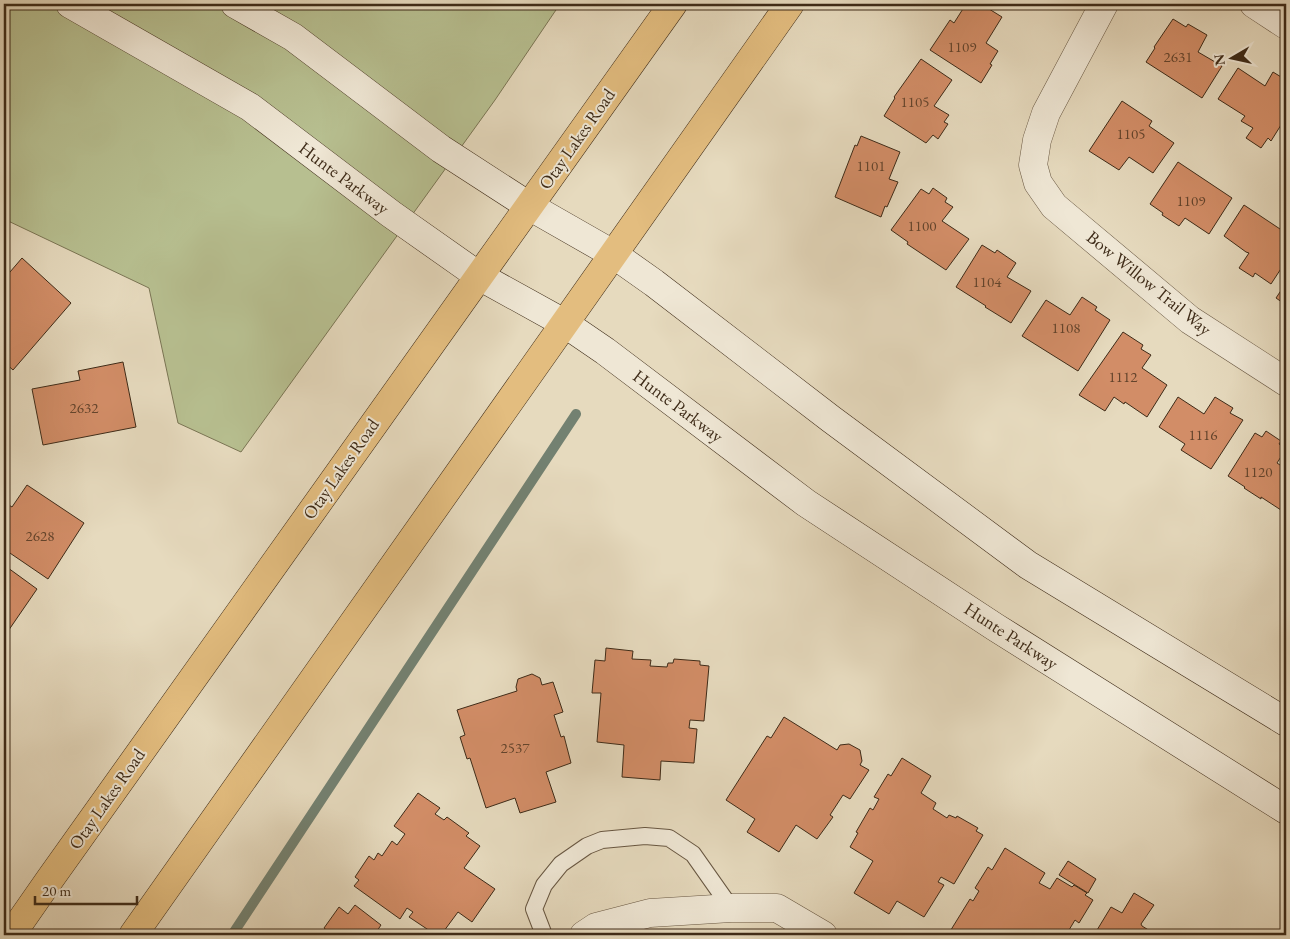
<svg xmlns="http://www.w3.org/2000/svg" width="1290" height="939" font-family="'EB Garamond',serif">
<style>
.green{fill:#b7bf90;stroke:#7a7554}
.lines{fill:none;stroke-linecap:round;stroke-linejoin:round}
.stream{stroke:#738171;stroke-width:10}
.building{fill:#d28d67;stroke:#3e2b18}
.service-casing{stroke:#685742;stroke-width:18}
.minor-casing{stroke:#685742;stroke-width:29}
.secondary-casing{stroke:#3e2b18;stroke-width:29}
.primary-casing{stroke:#3e2b18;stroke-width:29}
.service{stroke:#efe7d5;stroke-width:16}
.minor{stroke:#efe7d5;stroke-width:28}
.secondary{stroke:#efe7d5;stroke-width:28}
.primary{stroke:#e3bd7f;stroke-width:28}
.labels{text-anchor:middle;stroke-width:4;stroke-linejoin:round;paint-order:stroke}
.number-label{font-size:15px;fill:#63442c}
.street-label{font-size:18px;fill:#3e2b18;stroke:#efe7d5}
</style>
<rect width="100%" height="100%" fill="#e6dabe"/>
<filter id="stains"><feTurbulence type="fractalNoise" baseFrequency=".004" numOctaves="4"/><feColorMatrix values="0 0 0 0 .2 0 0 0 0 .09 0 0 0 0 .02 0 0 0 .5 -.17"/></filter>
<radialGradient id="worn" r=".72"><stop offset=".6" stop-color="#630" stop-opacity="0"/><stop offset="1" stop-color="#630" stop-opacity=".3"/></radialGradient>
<path class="green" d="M4,4H560L495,100L241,452L178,423L149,288L4,219Z"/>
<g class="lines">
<path class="stream" d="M232,935L576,414"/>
</g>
<g class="building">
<path d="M966,4H981L1002,17L986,43L998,51L990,64L992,65L981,83L930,50L950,20L954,23Z"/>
<path d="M1173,19L1186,27L1188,24L1207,35L1198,52L1222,66L1202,98L1146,62L1155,48L1154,47Z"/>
<path d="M921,59L952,80L934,106L949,115L944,122L948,124L938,139L933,135L926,143L884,116L895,98L894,97Z"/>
<path d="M1238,68L1265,86L1273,72L1286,80V117L1271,141L1268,138L1261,148L1246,138L1253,128L1241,121L1245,116L1218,99Z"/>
<path d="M1122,101L1152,121L1149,126L1174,143L1153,173L1129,157L1119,170L1089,151Z"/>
<path d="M861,136L900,152L889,179L898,182L887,207L885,206L881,217L835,197L855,145L857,146Z"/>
<path d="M1286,139V149L1282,146Z"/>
<path d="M1178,162L1232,198L1209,234L1185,218L1179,226L1162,215L1163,213L1150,204Z"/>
<path d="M933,188L947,198L945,202L953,207L942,221L969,239L946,270L907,244L908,242L891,230L921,189L929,194Z"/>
<path d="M1244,205L1286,233V261L1271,284L1255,273L1253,277L1239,268L1249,253L1246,252L1224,236Z"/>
<path d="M982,245L995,253L997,250L1016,263L1007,277L1031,291L1011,323L985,307L986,306L956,287Z"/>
<path d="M22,258L71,303L13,370L4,362V279Z"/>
<path d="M1286,283V305L1276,298Z"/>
<path d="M1082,297L1097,307L1095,310L1110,320L1078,371L1022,336L1046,300L1070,315Z"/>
<path d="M1123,332L1143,345L1141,349L1151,355L1142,368L1167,385L1147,417L1125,402L1124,404L1114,397L1105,411L1079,395Z"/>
<path d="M123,362L136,427L43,445L32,389L80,380L78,371Z"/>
<path d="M1178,397L1204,414L1215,397L1233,408L1230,413L1243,420L1211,469L1181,450L1185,444L1159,427Z"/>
<path d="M1266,431L1281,441L1279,444L1286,449L1277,463L1286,469V508L1284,512L1261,497V499L1244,488L1245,487L1228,476L1255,433L1262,437Z"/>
<path d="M27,485L84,523L48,579L4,549V502L12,507Z"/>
<path d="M4,565L37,589L4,637Z"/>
<path d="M606,648L633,651L632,659L651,660L650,666L667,667L668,663H673L674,659L700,661V665L709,666L704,721L690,720L689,728L697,729L694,763L661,761L660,780L622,777L624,745L597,742L601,693H592L595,660L605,661Z"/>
<path d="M532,674L540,678L542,685L553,682L563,712L554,715L561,737L564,736L571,763L546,772L556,802L520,813L515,798L486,808L470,758L467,759L460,737L465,735L457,710L517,691L516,687L518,679Z"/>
<path d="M784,717L837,750L840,745L849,744L860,750L862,761L860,765L869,770L850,799L843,795L830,815L833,817L817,839L796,825L779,852L747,832L755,819L726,800L767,736L771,738Z"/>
<path d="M902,758L931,776L921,793L936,803L933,809L947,818L949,815L956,818L957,816L978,828L976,831L983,835L954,884L941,877L938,882L944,885L924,917L897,901L889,914L854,893L873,861L850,847L858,833L856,832L870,808L873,810L879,799L874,797L888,774L891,776Z"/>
<path d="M418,793L440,808L435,814L444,820L447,817L469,833L466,836L480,846L464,868L495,889L472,922L458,912L441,935H436L409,917L413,912L407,908L400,919L354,886L359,880L355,877L369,856L374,860L378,853L382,856L392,841L397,845L405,834L394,826Z"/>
<path d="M1005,848L1045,873L1039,883L1050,889L1057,878L1072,887L1074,885L1087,893L1085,895L1093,900L1079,923L1075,920L1066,935H952L949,933L970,899L973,901L979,891L975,888L988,867L992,870Z"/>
<path d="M1068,861L1096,879L1088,893L1059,875Z"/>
<path d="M1134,893L1154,905L1141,924L1142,926L1155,934V935H1094L1111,907L1122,913Z"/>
<path d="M355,905L381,925L377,931L383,935H327L329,932L324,928L339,907L348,914Z"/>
</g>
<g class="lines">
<defs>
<path id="service" d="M544,935L534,909L544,885L561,864L587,846L602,840L645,836L669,838L693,854L731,908"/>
<g id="minor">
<path d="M1104,4L1046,113L1037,140L1033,165L1038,183L1054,206L1190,320L1286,382"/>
<path d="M1254,4L1286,25"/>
<path d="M584,935L596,927L650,913L731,908H777L823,935"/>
</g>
<g id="secondary">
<path d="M70,4L250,107L391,214L479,276L564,323L605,351L806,503L995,627L1286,810"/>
<path d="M235,4L293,37L441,149L529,206L613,254L654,283L831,419L1028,565L1286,722"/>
</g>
<g id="primary">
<path d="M11,935L50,879L673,4"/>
<path d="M133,935L790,4"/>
</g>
</defs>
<use href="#service" class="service-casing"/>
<use href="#minor" class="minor-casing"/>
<use href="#secondary" class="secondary-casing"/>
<use href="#primary" class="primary-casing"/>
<use href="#service" class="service"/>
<use href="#minor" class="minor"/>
<use href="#secondary" class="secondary"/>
<use href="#primary" class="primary"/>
</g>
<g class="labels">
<g class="number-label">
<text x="962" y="52">1109</text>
<text x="1178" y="62">2631</text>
<text x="915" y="107">1105</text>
<text x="1131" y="139">1105</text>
<text x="871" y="171">1101</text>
<text x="1191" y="206">1109</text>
<text x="922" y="231">1100</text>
<text x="987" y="287">1104</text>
<text x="1066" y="333">1108</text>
<text x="1123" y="382">1112</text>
<text x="84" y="413">2632</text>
<text x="1203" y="440">1116</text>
<text x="1258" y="477">1120</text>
<text x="40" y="541">2628</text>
<text x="515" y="753">2537</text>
</g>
<g class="street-label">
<text transform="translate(577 139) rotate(-55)" y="6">Otay Lakes Road</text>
<text transform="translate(344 178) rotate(37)" y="6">Hunte Parkway</text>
<text transform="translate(1149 283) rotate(39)" y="6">Bow Willow Trail Way</text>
<text transform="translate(678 406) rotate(37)" y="6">Hunte Parkway</text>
<text transform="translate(341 469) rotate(-55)" y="6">Otay Lakes Road</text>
<text transform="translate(1011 636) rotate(33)" y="6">Hunte Parkway</text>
<text transform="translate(107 799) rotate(-55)" y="6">Otay Lakes Road</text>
</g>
</g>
<rect width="1290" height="939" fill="none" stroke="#e6dabe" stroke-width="20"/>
<rect x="5" y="5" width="1280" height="929" fill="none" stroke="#3e2b18" stroke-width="2.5"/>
<rect x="10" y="10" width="1270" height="919" fill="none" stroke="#3e2b18"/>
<g transform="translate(1232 58) rotate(261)" stroke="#efe7d5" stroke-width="4" paint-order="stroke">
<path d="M0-4L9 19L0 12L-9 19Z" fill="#3e2b18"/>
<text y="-8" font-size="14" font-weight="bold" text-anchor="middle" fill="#3e2b18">N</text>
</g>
<path d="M35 896v8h102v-8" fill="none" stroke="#3e2b18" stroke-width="2.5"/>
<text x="42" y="896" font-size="15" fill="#3e2b18" stroke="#efe7d5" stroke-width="4" paint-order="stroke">20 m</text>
<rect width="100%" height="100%" filter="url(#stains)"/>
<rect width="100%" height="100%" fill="url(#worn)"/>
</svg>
